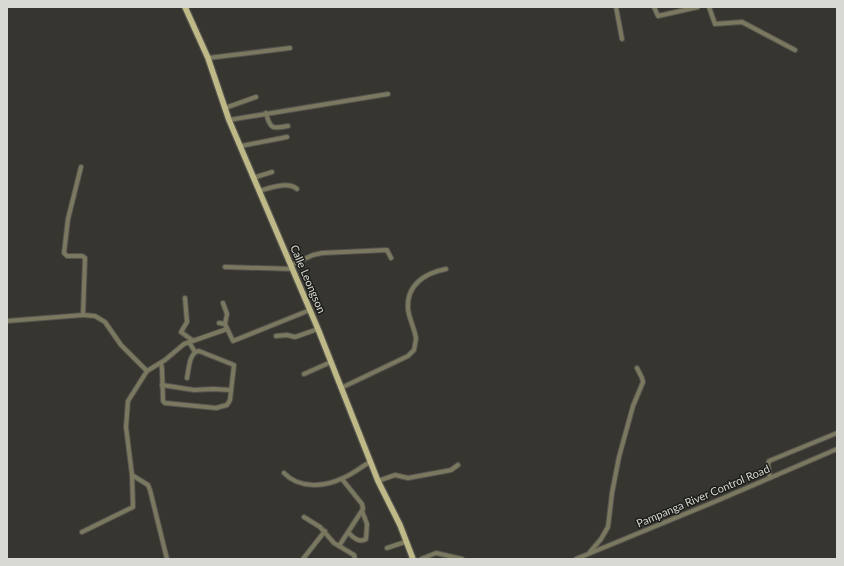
<svg xmlns="http://www.w3.org/2000/svg" width="844" height="566" font-family="Lato,sans-serif">
<style>
.lines{fill:none;stroke-linecap:round;stroke-linejoin:round}
.minor-casing{stroke:#53524d;stroke-width:6}
.major-casing{stroke:#53524d;stroke-width:8}
.minor{stroke:#7a785f;stroke-width:4}
.major{stroke:#beb987;stroke-width:5.5}
.labels{text-anchor:middle;stroke-width:3;stroke-linejoin:round;paint-order:stroke}
.street-label{font-size:11px;fill:#d8d8d4;stroke:#1d1d1a}
</style>
<rect width="100%" height="100%" fill="#36352f"/>
<g class="lines">
<defs>
<g id="minor">
<path d="M616,7L622,39"/>
<path d="M654,7L658,16L698,7"/>
<path d="M709,7L715,24L742,22L795,50"/>
<path d="M208,58L290,48"/>
<path d="M225,108L256,97"/>
<path d="M266,113C270,129 272,129 288,126"/>
<path d="M229,120L388,94"/>
<path d="M241,146L287,137"/>
<path d="M253,178L272,172"/>
<path d="M259,191C270,188 288,181 297,189"/>
<path d="M291,265L313,255L322,253L387,250L391,258"/>
<path d="M225,267L293,269"/>
<path d="M185,298L187,322L181,332L192,340"/>
<path d="M223,303L227,314L225,324"/>
<path d="M83,315L95,316L105,322L121,345L147,371"/>
<path d="M7,321L83,315L85,258L82,256H67L64,253L68,219L81,167"/>
<path d="M219,323L225,324L233,341L310,310"/>
<path d="M276,336L287,335L295,337L318,329"/>
<path d="M189,342L195,352"/>
<path d="M161,363L162,369L163,401L165,403L216,408L227,405L230,400L234,365L199,351C189,352 189,369 187,378"/>
<path d="M304,374L331,362"/>
<path d="M162,385L194,390L213,389L230,390"/>
<path d="M341,388L408,356L414,350L416,339C415,329 409,319 408,309C406,285 425,273 446,269"/>
<path d="M284,473C299,489 325,487 343,478C353,474 361,467 370,462"/>
<path d="M132,475L148,485L150,490L167,559"/>
<path d="M770,478L768,465L769,461L837,433"/>
<path d="M378,481L395,475L408,478L446,471L451,470L458,465"/>
<path d="M304,517L320,527L334,543L339,546L363,509L362,504L342,479"/>
<path d="M82,532L133,507L132,475L126,427L128,401L147,371L165,360L184,344L227,329"/>
<path d="M349,533C353,538 360,543 366,539L367,524L362,511"/>
<path d="M339,546L354,555L355,559"/>
<path d="M387,548L405,542"/>
<path d="M590,552L601,539L608,527L612,493L619,457L633,406L643,382L642,378L637,368"/>
<path d="M303,559L325,531"/>
<path d="M421,559L436,553L462,559"/>
<path d="M576,559L714,502L837,449"/>
</g>
<path id="major" d="M185,7L208,58L229,120L318,329L378,481L400,525L413,559"/>
</defs>
<use href="#minor" class="minor-casing"/>
<use href="#major" class="major-casing"/>
<use href="#minor" class="minor"/>
<use href="#major" class="major"/>
</g>
<g class="labels">
<g class="street-label">
<text transform="translate(308 279) rotate(67)" y="4">Calle Leongson</text>
<text transform="translate(703 496) rotate(-23)" y="4">Pampanga River Control Road</text>
</g>
</g>
<rect width="844" height="566" fill="none" stroke="#d8d8d4" stroke-width="16"/>
</svg>
